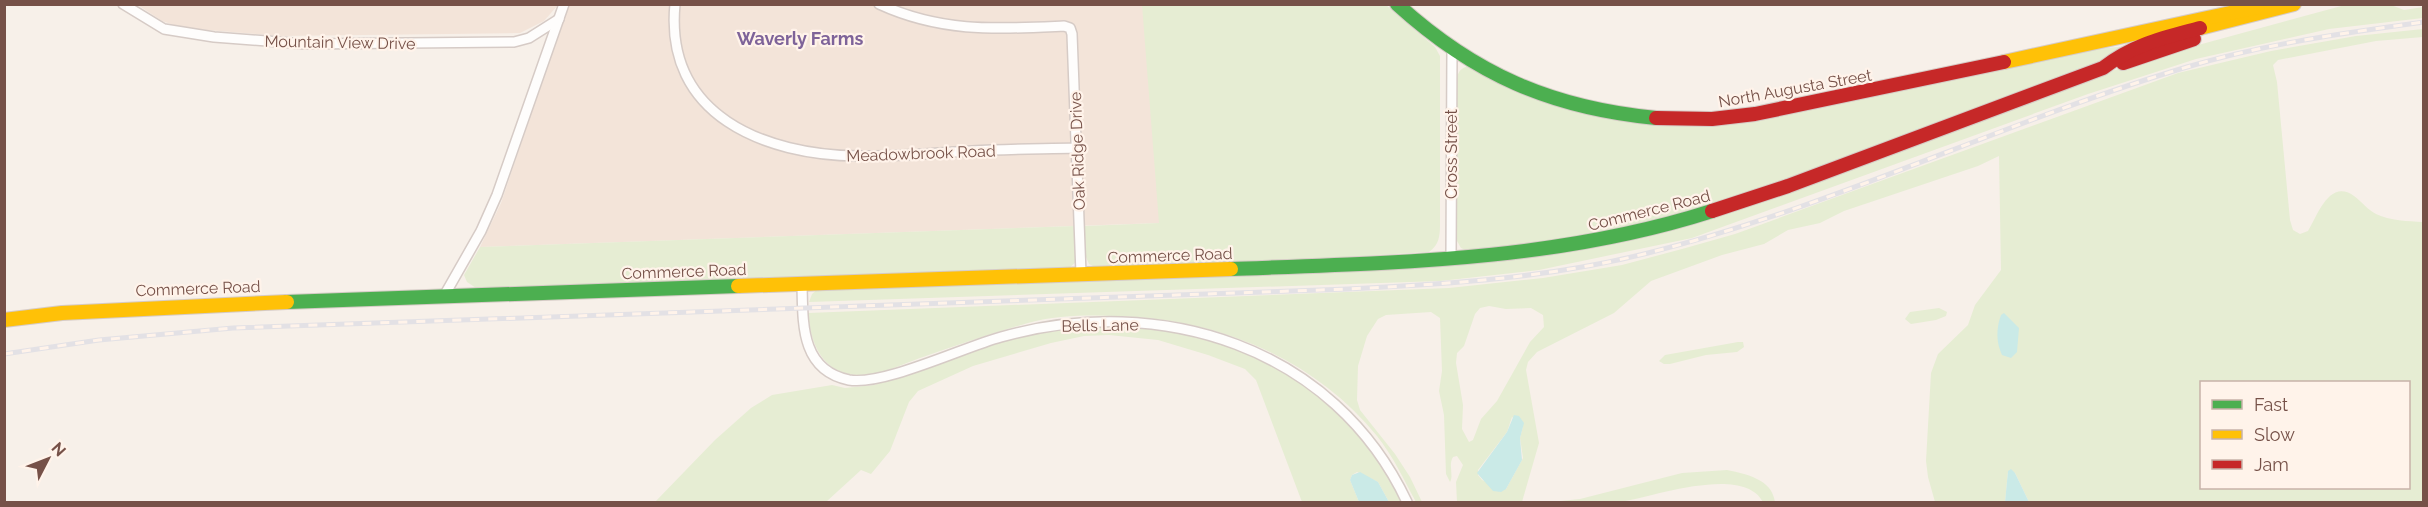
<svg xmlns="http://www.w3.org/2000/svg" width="2428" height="507" font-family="Raleway,sans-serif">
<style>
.residential{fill:#f3e4d9}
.green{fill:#e6edd3;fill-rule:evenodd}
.water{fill:#caeae7}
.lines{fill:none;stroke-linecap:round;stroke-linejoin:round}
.street-casing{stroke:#d6cbc6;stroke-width:12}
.fast-casing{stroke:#d6cbc6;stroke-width:16}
.slow-casing{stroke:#d6cbc6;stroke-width:16}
.jam-casing{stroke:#d6cbc6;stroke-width:16}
.street{stroke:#fefdfc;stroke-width:9}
.fast{stroke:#4caf50;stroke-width:14}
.slow{stroke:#ffc107;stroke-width:14}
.jam{stroke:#c62828;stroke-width:14}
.rail-casing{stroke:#e3e1e5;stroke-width:5}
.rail{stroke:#fff3ea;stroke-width:3;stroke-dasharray:9;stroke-linecap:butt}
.labels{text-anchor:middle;stroke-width:4.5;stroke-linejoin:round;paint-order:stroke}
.street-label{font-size:16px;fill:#765148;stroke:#fff3ea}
.neighbourhood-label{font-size:18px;font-weight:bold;fill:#7e6399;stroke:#fff3ea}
</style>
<rect width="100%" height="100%" fill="#f7f0e9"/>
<g class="residential">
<path d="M138,5H558L544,21L520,33L280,36L183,28L162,21Z"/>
<path d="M568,5H1277L1159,223L480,247L501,203Z"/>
</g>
<g class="green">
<path d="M1142,5H1386L1435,47L1440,56V224C1440,236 1439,245 1429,252L1293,260L1093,266L1089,264L1086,257L1084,226L1159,223Z"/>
<path d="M2345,5H2391L2404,10L2423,7V18L2329,29L2196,59L2088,94L1692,238L1539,270L1440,281L809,302L812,294L818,289L1602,245L2147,59Z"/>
<path d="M2423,29V37L2376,41L2278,60L2273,65L2277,82L2290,220L2293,230L2300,234L2308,231C2317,217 2329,178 2354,196C2362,202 2368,210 2376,214C2390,221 2408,221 2423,222V502H2029L2015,473L2008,471L2005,502H1935L1928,477L1926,461L1931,373L1938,354L1968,325L1975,305L2001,270L1999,156L1978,166L1844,211L1820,223L1788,230L1764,244L1722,255L1651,281L1614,313L1537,352L1528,362L1526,370L1539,443L1522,502H1457L1456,482L1463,465L1457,456L1453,457C1448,465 1454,475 1450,482L1446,474L1444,415L1439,391L1442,371L1440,318L1431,312L1386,315L1378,319L1367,336L1358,366L1357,400L1360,410L1395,454L1410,477L1422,502H1416C1404,480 1393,456 1377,436C1313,358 1218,319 1118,316C1090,315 1056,315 1028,323C992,333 956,346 920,358C901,365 880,375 859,375C823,375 810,343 808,313L1449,288L1543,278L1622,265L1682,249L1735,234L2178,73L2271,51L2356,36ZM1489,306L1506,309L1531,308L1543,315L1544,327L1530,342L1497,401L1481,419L1473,440L1469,442L1462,429L1463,405L1456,363L1457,353L1464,346L1475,314L1480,308ZM2202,382H2408V488H2202ZM1512,417L1523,426L1520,438L1523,458L1506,489L1482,480L1478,475V470L1507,432Z"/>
<path d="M2129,46L2106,59L1827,165L1684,213L1570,239L1468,251L1461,248L1457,241V79C1458,71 1461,68 1469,66L1518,90L1674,124L2095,49Z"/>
<path d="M1076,226V262L1069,268L476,288L467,282L464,275L480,247Z"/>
<path d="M1939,308L1947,312L1946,316L1936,320L1911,324L1905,319L1910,312Z"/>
<path d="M1088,327C1123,327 1159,327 1194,334C1282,352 1364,421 1401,502H1389L1378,482L1357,472L1352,475L1350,480L1359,502H1302L1256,380L1245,369L1208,355L1158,340L1109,335L1084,336L1051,343L973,366L918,391L909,402L890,451L871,474L861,470L826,502H655L715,440L751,408L772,395L832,385L845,388L874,385L1001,342L1026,335Z"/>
<path d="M1738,342H1743L1744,347L1737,352L1706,355L1670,364H1664L1659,361L1665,355Z"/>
<path d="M1727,470C1746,474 1772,479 1775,502H1763C1743,464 1653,497 1620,502C1598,506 1573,503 1551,502L1580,499L1682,473Z"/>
</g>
<g class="water">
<path d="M2004,313L2019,328L2017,352L2011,358L2002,355C1996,342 1996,329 2001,315Z"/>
<path d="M1514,415L1519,416L1524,423L1520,438L1522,460L1506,489L1501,492L1493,491L1477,473L1507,432Z"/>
<path d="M2011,469L2015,473L2029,502H2005L2008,471Z"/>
<path d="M1360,472L1378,482L1389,502H1359L1350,480L1352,475Z"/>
</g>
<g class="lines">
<defs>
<g id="street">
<path d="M123,4L164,29L214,37L305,44L514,42L529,38L559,19"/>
<path d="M675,4C664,116 765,155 858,156C896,157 934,153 972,151C1007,149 1042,149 1077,148"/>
<path d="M879,4C942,33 997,29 1064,26L1070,28L1072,34L1081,274"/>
<path d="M1451,260L1452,48"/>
<path d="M802,284C803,322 800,370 849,380C883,386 964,347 1001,337C1161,292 1334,347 1407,502"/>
<path d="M444,296L481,231L497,195L564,4"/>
</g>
<g id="fast">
<path d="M1397,4C1474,74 1551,108 1656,118"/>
<path d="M1231,269C1393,263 1556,261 1712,211"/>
<path d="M287,302L738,286"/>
</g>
<g id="slow">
<path d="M2200,28L2294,4"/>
<path d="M2004,62L2258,7"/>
<path d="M738,286L1231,269"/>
<path d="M4,320L62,313L287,302"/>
</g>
<g id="jam">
<path d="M2123,63L2194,39"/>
<path d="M1656,118L1712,119L1755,114L2004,62"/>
<path d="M1712,211L1788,186L2103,68C2134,44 2163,38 2200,28"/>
</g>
</defs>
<use href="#street" class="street-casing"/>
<use href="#fast" class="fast-casing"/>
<use href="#slow" class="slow-casing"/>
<use href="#jam" class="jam-casing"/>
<use href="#street" class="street"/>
<use href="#fast" class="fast"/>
<use href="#slow" class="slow"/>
<use href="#jam" class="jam"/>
<defs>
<path id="rail" d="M4,354L99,340L233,328L1348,289C1449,284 1549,278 1648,253C1833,207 2005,121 2187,67C2264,44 2344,33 2424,22"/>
</defs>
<use href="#rail" class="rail-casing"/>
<use href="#rail" class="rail"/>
</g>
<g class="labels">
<g class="street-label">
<text transform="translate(340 42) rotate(1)" y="6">Mountain View Drive</text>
<text transform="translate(1795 88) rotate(-10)" y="6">North Augusta Street</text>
<text transform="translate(1077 151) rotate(-92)" y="6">Oak Ridge Drive</text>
<text transform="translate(921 153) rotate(-2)" y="6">Meadowbrook Road</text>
<text transform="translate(1451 154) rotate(-90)" y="6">Cross Street</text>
<text transform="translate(1649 210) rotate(-14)" y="6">Commerce Road</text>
<text transform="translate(1170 255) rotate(-2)" y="6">Commerce Road</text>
<text transform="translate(684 271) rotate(-2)" y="6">Commerce Road</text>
<text transform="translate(198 288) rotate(-2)" y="6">Commerce Road</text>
<text transform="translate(1100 325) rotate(-1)" y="6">Bells Lane</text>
</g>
<g class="neighbourhood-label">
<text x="800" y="45">Waverly Farms</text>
</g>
</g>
<rect width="2428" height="507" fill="none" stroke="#765148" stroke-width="12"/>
<rect x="2200" y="381" width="210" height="108" fill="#fff3ea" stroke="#c8b2a9" stroke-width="1.5"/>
<rect x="2212" y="400" width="30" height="9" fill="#4caf50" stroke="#c8b2a9" stroke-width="1.5"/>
<text x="2254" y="411" font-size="18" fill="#765148">Fast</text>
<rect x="2212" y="430" width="30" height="9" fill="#ffc107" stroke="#c8b2a9" stroke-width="1.5"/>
<text x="2254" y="441" font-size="18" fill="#765148">Slow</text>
<rect x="2212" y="460" width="30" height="9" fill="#c62828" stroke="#c8b2a9" stroke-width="1.5"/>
<text x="2254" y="471" font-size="18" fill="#765148">Jam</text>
<g transform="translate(48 459) rotate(48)" stroke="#fff3ea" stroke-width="4.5" paint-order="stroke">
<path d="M0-4.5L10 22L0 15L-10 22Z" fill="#765148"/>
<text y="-9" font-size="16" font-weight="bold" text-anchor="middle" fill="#765148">N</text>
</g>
</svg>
